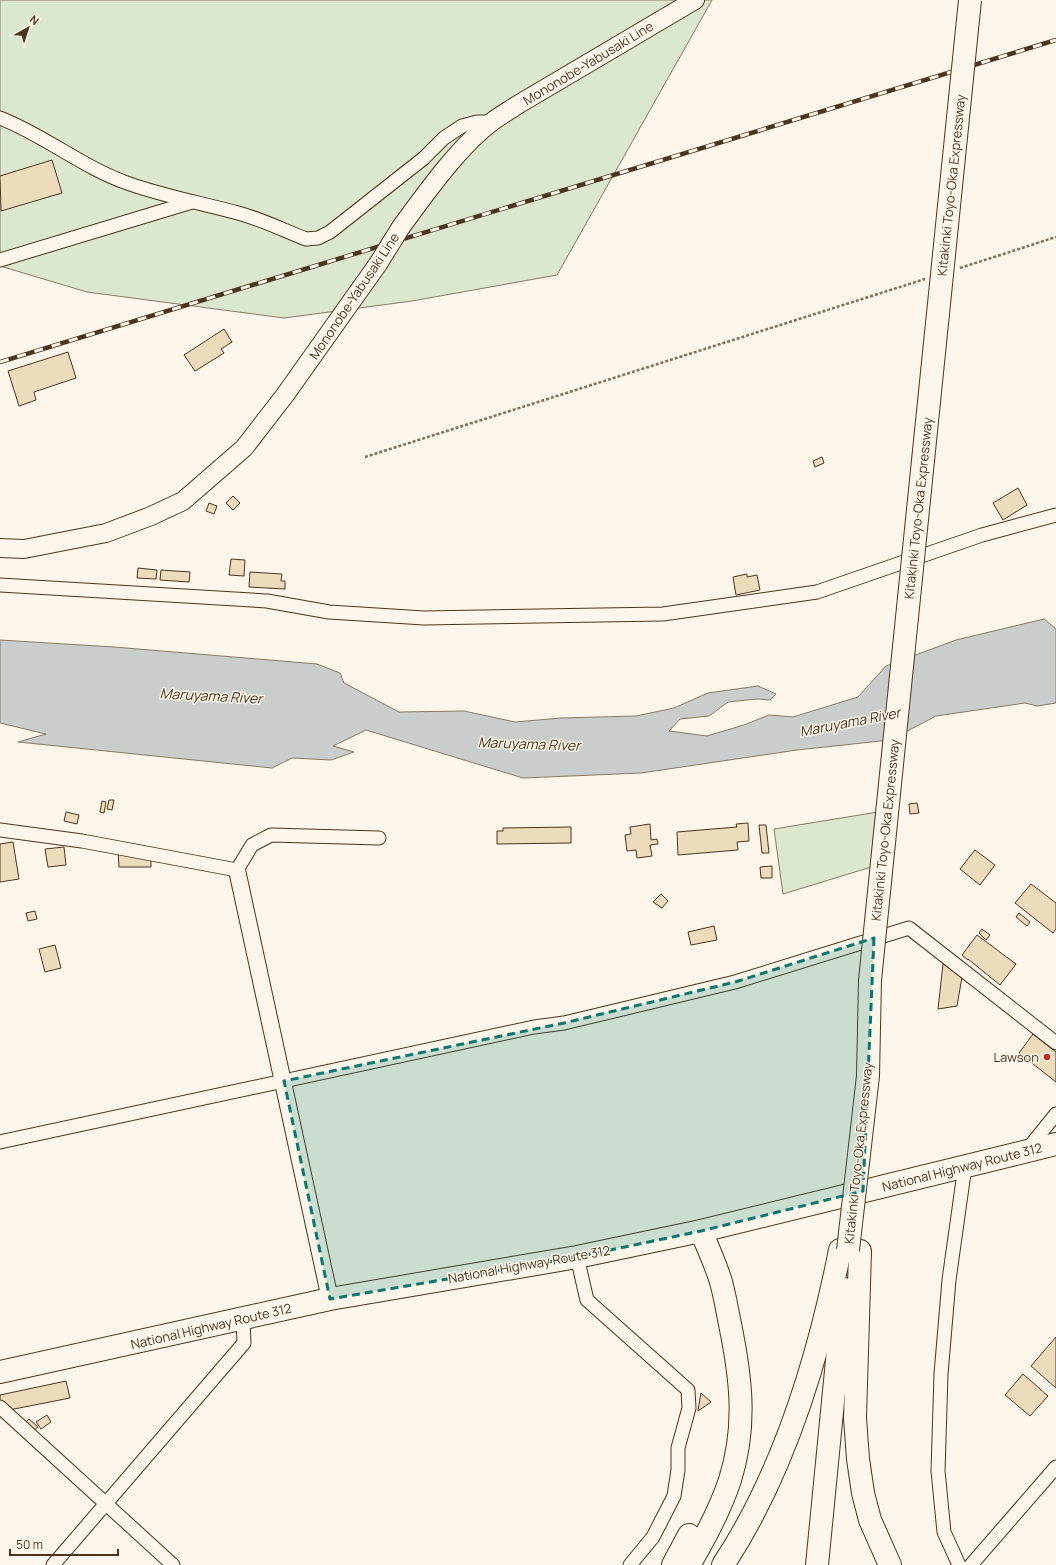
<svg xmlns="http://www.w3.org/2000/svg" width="1056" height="1565" font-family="Manrope,sans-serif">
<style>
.green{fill:#dce7d0;stroke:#887966}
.water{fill:#c9cecd;stroke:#887966}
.building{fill:#ecdcbc;stroke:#4a3520}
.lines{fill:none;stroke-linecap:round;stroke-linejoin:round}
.minor-casing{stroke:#4a3520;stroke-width:15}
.tertiary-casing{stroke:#4a3520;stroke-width:18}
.secondary-casing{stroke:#4a3520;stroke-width:20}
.trunk-casing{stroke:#4a3520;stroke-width:24}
.motorway-casing{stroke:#4a3520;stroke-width:24}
.path{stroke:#7f6f5c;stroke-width:2.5;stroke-dasharray:3 2;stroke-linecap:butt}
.minor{stroke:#fbf6e9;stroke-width:13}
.tertiary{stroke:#fbf6e9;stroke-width:16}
.secondary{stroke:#fbf6e9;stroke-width:18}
.trunk{stroke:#fbf6e9;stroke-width:22}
.motorway{stroke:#fbf6e9;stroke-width:22}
.rail-casing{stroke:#4a3520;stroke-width:4.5}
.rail{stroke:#fbf6e9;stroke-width:3;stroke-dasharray:9;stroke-linecap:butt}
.secondary-bridge-casing{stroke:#4a3520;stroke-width:20;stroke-linecap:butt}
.motorway-bridge-casing{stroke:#4a3520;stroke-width:24;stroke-linecap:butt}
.secondary-bridge{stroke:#fbf6e9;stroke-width:18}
.motorway-bridge{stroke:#fbf6e9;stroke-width:22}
.marked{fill:#0f766e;fill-opacity:0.2;stroke:#0f766e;stroke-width:3;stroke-dasharray:8 5;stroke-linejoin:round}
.poi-dot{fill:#c62828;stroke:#fbf6e9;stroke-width:1.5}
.labels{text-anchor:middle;stroke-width:3;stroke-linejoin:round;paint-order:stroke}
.street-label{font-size:13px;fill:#4a3520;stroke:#fbf6e9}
.poi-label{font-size:13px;fill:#4a3520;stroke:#fbf6e9;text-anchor:end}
.water-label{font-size:14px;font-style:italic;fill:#4a3520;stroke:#fbf6e9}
</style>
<rect width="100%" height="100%" fill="#fbf6e9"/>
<g class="green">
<path d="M0,0H712L557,275L412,301L284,318L87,292L0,266Z"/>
<path d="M884,811L881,864L783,894L774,829Z"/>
</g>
<path class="water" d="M1044,619L1056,629V703L1037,706L1025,703L936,716L890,740L797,750L641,773L523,778L366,730L333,746L354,752L331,760L292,758L272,768L18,742L46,734L0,723V640L114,647L317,664L340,673L344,683L399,712L464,711L515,722L561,718L636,716L674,708L708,693L758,686L776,694L770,700L757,699L728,702L709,716L680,719L669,731L707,736L744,725L769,715L793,717L858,697L886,666L956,640Z"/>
<g class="building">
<path d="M52,160L62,193L1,211L0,176Z"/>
<path d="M224,329L232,342L221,349L224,353L195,371L184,355Z"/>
<path d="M68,352L76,378L34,392L36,400L19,406L8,371Z"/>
<path d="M822,457L824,463L815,467L813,461Z"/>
<path d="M1018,488L1027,505L1003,520L993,503Z"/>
<path d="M233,496L240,503L233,510L226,503Z"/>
<path d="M209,503L217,506L214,514L206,511Z"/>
<path d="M231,559L245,560L244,576L229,575Z"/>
<path d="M138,568L157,570L156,579L137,578Z"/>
<path d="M161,570L190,572L189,582L160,580Z"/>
<path d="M250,572L282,574L281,581H285V589L249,587Z"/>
<path d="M747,574V577L757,575L760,590L736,595L733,577Z"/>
<path d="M109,800H114L112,810L107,809Z"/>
<path d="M102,801L106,802L104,813L100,812Z"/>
<path d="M917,803L919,813L910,814L909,804Z"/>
<path d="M66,812L79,815L77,824L64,821Z"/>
<path d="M748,823L749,841L737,842L738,850L678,855L677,832L737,827L736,824Z"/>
<path d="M650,824L651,840L657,839L658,844L650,845L652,856L637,858L636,850L627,851L625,835L631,834L630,827Z"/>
<path d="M759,825H766L769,853H762Z"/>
<path d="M571,827V843L497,844V831H503V828Z"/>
<path d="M13,842L19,879L0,882V844Z"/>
<path d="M64,847L66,865L48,867L45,849Z"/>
<path d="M118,850H151V867H119Z"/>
<path d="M975,850L995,865L980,885L960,869Z"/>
<path d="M772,866V878H761L760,867Z"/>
<path d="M1031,884L1056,903V929L1053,933L1015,903Z"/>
<path d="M661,894L668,901L662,908L653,902Z"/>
<path d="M35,911L37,919L28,921L26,913Z"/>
<path d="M1019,913L1030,922L1027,926L1016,917Z"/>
<path d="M714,926L717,940L691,945L688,932Z"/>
<path d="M982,929L990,935L986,940L979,933Z"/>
<path d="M977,935L1016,964L1000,985L968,959V960L962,955Z"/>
<path d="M55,945L61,968L45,972L39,949Z"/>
<path d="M943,964L962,977L957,1006L938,1009Z"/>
<path d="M1033,1034L1056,1052V1082L1019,1053Z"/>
<path d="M1056,1337V1388L1031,1366Z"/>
<path d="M1023,1374L1048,1396L1030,1416L1005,1395Z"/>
<path d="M66,1381L70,1398L9,1410L0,1400V1395Z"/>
<path d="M701,1393L711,1402L698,1411V1410Z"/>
<path d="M47,1415L51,1422L41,1429L36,1422Z"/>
<path d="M29,1419L38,1427L33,1431L25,1423Z"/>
</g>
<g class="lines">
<defs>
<g id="minor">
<path d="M0,118C44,135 82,167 127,183C163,196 201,203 238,213C261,219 283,230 306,239L318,238L330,232L424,158L444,138L462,126L477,122H492"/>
<path d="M0,260L192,202"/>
<path d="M0,585L267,601L329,612L424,618L663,614L817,592L982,535L1056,515"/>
<path d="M0,830L82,841L237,870L252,845L271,835L379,838"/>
<path d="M0,1142L534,1027L564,1023L735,982L909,928L1056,1043"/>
<path d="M1027,1150L1056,1114"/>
<path d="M577,1257L587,1300L688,1390L689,1408L678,1448V1470L674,1496L653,1537L630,1565"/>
<path d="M0,1407L173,1565"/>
<path d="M53,1565L244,1343L243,1319"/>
<path d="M959,1565L944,1532L938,1471L941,1374L949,1280L965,1166"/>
<path d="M971,1565L1056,1467"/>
</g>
<path id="tertiary" d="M237,870L330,1299"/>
<g id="secondary">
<path d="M401,227C426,193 459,146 493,121C501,115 510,110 519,104L695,0"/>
<path d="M0,548L24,549L106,533L151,516L183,501L244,448L285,395L378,264"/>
</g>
<path id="trunk" d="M0,1372L330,1299L577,1257L701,1231L1056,1144"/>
<g id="motorway">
<path d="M860,1251L855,1418L858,1459L863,1493L870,1520L890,1565"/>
<path d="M673,1565L689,1535"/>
<path d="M689,1565C705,1538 720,1510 730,1480C747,1426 741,1378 730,1324C727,1310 725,1296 721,1282C716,1265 708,1248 701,1231"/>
<path d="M723,1565C784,1473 819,1356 840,1250"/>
<path d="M817,1565L844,1289"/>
</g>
</defs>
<use href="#minor" class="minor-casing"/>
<use href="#tertiary" class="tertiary-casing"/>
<use href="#secondary" class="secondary-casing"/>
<use href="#trunk" class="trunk-casing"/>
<use href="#motorway" class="motorway-casing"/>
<g class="path">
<path d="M960,268L1056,237"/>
<path d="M365,457L925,279"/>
</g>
<use href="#minor" class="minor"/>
<use href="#tertiary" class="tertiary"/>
<use href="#secondary" class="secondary"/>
<use href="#trunk" class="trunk"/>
<use href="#motorway" class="motorway"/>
<defs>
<path id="rail" d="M0,362L1056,40"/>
</defs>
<use href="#rail" class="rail-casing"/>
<use href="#rail" class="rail"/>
<defs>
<path id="secondary-bridge" d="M378,264L401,227"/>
<path id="motorway-bridge" d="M848,1250L868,1076L870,980L970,0"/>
</defs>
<use href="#secondary-bridge" class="secondary-bridge-casing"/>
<use href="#motorway-bridge" class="motorway-bridge-casing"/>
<use href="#secondary-bridge" class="secondary-bridge"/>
<use href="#motorway-bridge" class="motorway-bridge"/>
</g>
<path class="marked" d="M874,938L863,1191L701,1231L577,1257L330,1299L284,1081L564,1023L735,982Z"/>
<circle class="poi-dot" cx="1047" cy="1057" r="4"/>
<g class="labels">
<g class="street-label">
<text transform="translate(588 63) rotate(-31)" y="5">Mononobe-Yabusaki Line</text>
<text transform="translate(951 185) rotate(-84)" y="5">Kitakinki Toyo-Oka Expressway</text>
<text transform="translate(354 296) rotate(-56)" y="5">Mononobe-Yabusaki Line</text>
<text transform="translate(918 508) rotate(-84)" y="5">Kitakinki Toyo-Oka Expressway</text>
<text transform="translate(885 830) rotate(-84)" y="5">Kitakinki Toyo-Oka Expressway</text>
<text transform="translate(858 1153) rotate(-84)" y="5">Kitakinki Toyo-Oka Expressway</text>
<text transform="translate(962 1167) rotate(-14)" y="5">National Highway Route 312</text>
<text transform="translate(529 1264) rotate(-10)" y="5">National Highway Route 312</text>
<text transform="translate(211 1326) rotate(-13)" y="5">National Highway Route 312</text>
</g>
<g class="poi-label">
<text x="1039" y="1062">Lawson</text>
</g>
<g class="water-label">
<text transform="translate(211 696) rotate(3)" y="5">Maruyama River</text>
<text transform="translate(850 722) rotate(-11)" y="5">Maruyama River</text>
<text transform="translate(529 744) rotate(2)" y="5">Maruyama River</text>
</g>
</g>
<g transform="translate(28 28) rotate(39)" stroke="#fbf6e9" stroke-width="3" paint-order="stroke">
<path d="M0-3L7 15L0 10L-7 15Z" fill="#4a3520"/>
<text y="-6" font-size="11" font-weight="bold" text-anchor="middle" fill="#4a3520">N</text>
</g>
<path d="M10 1549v6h108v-6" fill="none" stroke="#4a3520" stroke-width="2"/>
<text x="16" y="1549" font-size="12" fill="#4a3520" stroke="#fbf6e9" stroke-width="3" paint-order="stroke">50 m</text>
</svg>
